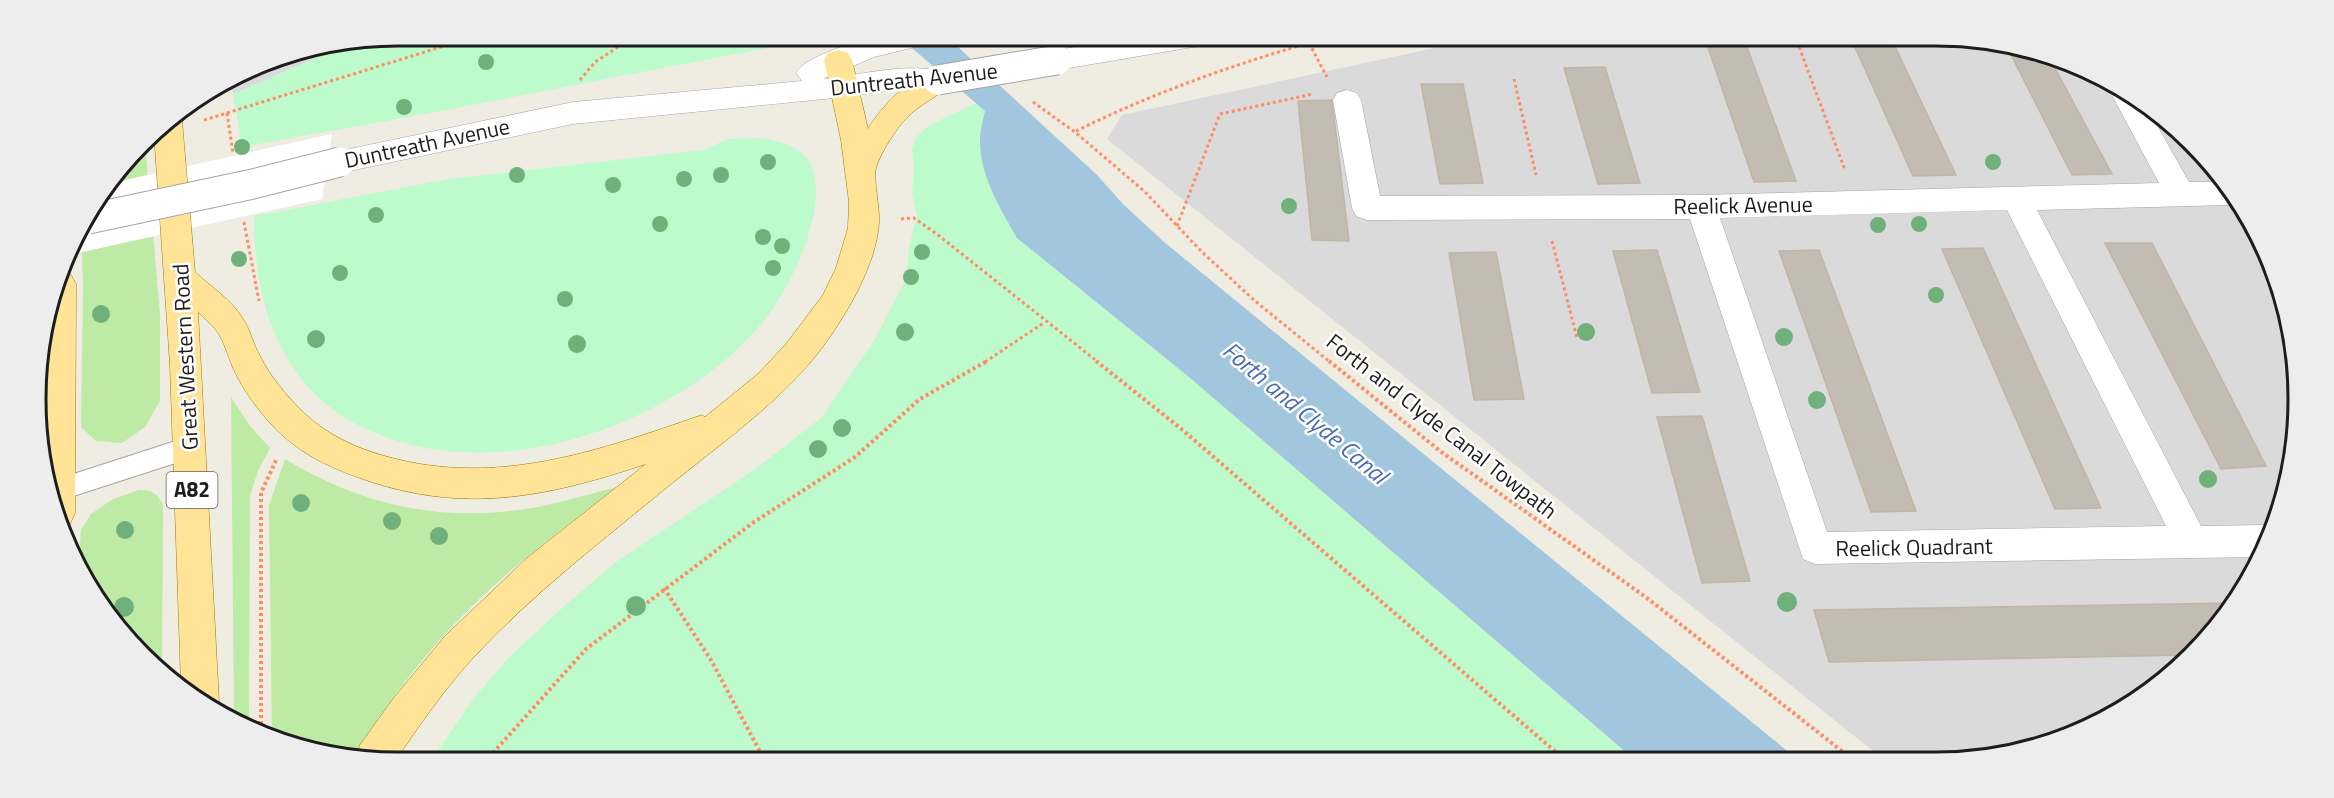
<svg xmlns="http://www.w3.org/2000/svg" width="2334" height="798" font-family="'Titillium Web',sans-serif">
<style>
.residential{fill:#dbdada}
.grass{fill:#bdeba6}
.park{fill:#bdfbcc}
.water{fill:#a1c6de}
.pier{fill:#fff}
.building{fill:#c3bcb2;stroke:#c1b5a4;stroke-width:1.5}
.lines{fill:none;stroke-linecap:round;stroke-linejoin:round}
.service-casing{stroke:#a4a4a4;stroke-width:2}
.minor-casing{stroke:#a4a4a4;stroke-width:1}
.tertiary-casing{stroke:#a4a4a4;stroke-width:1}
.primary-casing{stroke:#967c00;stroke-width:1}
.path-far1{stroke:#fe8d64;stroke-width:3;stroke-dasharray:3 3;stroke-linecap:butt}
.path{stroke:#fe8d64;stroke-width:4;stroke-dasharray:3 3;stroke-linecap:butt}
.service{fill:#fff;fill-rule:evenodd}
.minor{fill:#fff;fill-rule:evenodd}
.tertiary{fill:#fff;fill-rule:evenodd}
.primary{fill:#ffe397;fill-rule:evenodd}
.tertiary-bridge-casing{stroke:#a4a4a4;stroke-width:31;stroke-linecap:butt}
.tertiary-bridge{stroke:#fff;stroke-width:29}
.tree{fill:#70b07a}
.labels{text-anchor:middle;stroke-width:5;stroke-linejoin:round;paint-order:stroke}
.shield{fill:#fff;stroke:#616161;stroke-width:1.5}
.shield-label{font-size:21px;font-weight:bold;fill:#1d1d1d}
.street-label{font-size:22px;fill:#1d1d1d;stroke:#fff}
.water-label{font-size:24px;font-style:italic;fill:#476aaf;stroke:#fff}
.rim{fill:none;stroke:#1d1d1d;stroke-width:3}
</style>
<rect width="100%" height="100%" fill="#efece2"/>
<g class="residential">
<path d="M1491,36H1935L2029,48L2156,111L2249,217L2295,351L2286,493L2249,581L2175,672L2074,734L1982,759H1883L1107,139L1122,115Z"/>
<path d="M339,48L233,94L231,82L260,64Z"/>
</g>
<g class="grass">
<path d="M145,145L160,313V401L145,427L122,443L96,441L81,427L83,288L81,228Z"/>
<path d="M231,397L250,426L270,448L258,471L250,495L249,724L234,717Z"/>
<path d="M285,459C363,506 441,523 532,508C560,503 589,494 617,487C568,525 517,562 472,606C427,650 387,703 354,756L305,750L272,735L269,505Z"/>
<path d="M139,490C152,490 157,493 163,505L162,666L97,601L79,561L81,530L91,514L113,499Z"/>
</g>
<g class="park">
<path d="M399,36H829L441,111L242,147L233,94L339,48Z"/>
<path d="M976,103L985,111L979,143L1017,238L1189,377L1635,760L430,762L474,698L509,657L568,603L616,562L757,468L822,417L875,339L906,279L909,247L917,215L912,194L914,170L912,150L916,137L928,126Z"/>
<path d="M757,138C772,140 793,143 804,155C838,191 792,286 766,318C751,336 732,355 713,370C619,442 473,482 362,427C280,386 254,303 254,216L448,179L703,150L728,139Z"/>
</g>
<path class="water" d="M898,36H946L1096,174L1123,204L1164,242L1797,759L1635,760L1189,377L1017,238C1001,210 981,177 980,144C979,134 983,121 985,111Z"/>
<path class="pier" d="M332,134L322,199L69,255L74,238L116,182Z"/>
<g class="building">
<path d="M1704,36H1743L1796,181L1754,182Z"/>
<path d="M1850,36H1890L1956,175L1913,176Z"/>
<path d="M2006,45L2029,48L2050,59L2112,174L2072,175Z"/>
<path d="M1605,67L1640,183L1598,184L1564,68Z"/>
<path d="M1421,84H1463L1483,183L1440,184Z"/>
<path d="M1332,100L1349,241L1312,240L1298,101Z"/>
<path d="M2105,243H2152L2266,466L2221,469Z"/>
<path d="M1983,248L2101,508L2055,509L1942,249Z"/>
<path d="M1657,250L1700,392L1652,393L1613,251Z"/>
<path d="M1819,250L1916,511L1871,512L1779,251Z"/>
<path d="M1496,252L1524,399L1474,400L1449,253Z"/>
<path d="M1702,416L1750,581L1702,583L1657,417Z"/>
<path d="M2231,603L2188,655L1829,662L1814,610Z"/>
</g>
<g class="lines">
<defs>
<path id="service" d="M191,436L200,439L203,447L200,455L58,501L51,499L48,493L49,482Z"/>
<path id="minor" d="M1347,90L1357,93L1361,100L1380,196L1701,195L2159,183L2113,97L2116,91L2146,106L2189,182H2218L2236,202L2228,205L2037,210L2201,526L2265,525L2271,527L2259,557L1815,564L1803,559L1690,219L1367,220L1356,216L1352,208L1333,100L1337,93ZM2007,210L2166,526L1827,532L1720,218Z"/>
<g id="tertiary">
<path d="M878,36H935L931,43L874,57L823,79C863,75 909,61 948,73L952,80L948,87L938,90L902,89L844,97L573,124L340,173L330,170L325,162L330,154L340,151L573,102L802,81L796,73C806,55 857,42 878,36Z"/>
<path d="M1141,36H1213L1209,43L1199,46L1057,70L1047,67L1043,60L1047,53L1057,50Z"/>
</g>
<g id="primary">
<path d="M838,50L848,53L852,60L868,129C881,106 920,64 948,73L952,80C944,94 926,101 914,111C900,122 881,151 876,168C873,177 880,209 879,222C877,268 838,330 809,364C769,410 718,446 671,484C603,540 532,594 472,659C443,691 419,726 395,761L356,756L360,745L393,699L445,636L527,558L646,464C544,498 461,515 357,477C324,465 296,451 272,425C259,411 247,395 238,378C230,364 227,349 220,336C215,327 205,319 198,312L219,702L216,709L197,701L181,684L170,365L154,133L159,126L179,114L182,121L195,272C211,287 232,300 243,319C251,331 253,344 260,356C270,376 285,394 301,410C325,434 355,448 388,457C498,487 598,451 702,415L705,417L758,374L786,344L823,295L836,268L848,228L849,202L841,140L824,60L828,53Z"/>
<path d="M63,272L71,275L76,284L75,513L70,524L64,527L48,493L42,403L44,337Z"/>
</g>
</defs>
<use href="#service" class="service-casing"/>
<use href="#minor" class="minor-casing"/>
<use href="#tertiary" class="tertiary-casing"/>
<use href="#primary" class="primary-casing"/>
<g class="path-far1">
<path d="M1795,36L1845,170"/>
<path d="M1309,43L1327,77"/>
<path d="M1514,79L1536,175"/>
<path d="M580,80L595,62L635,36"/>
<path d="M1033,102L1075,132L1144,191L1202,252L1255,301L1330,362"/>
<path d="M227,113L233,153"/>
<path d="M204,120L477,36"/>
<path d="M1076,131C1151,94 1229,66 1309,43L1308,36"/>
<path d="M901,219L914,218L938,235L1098,362"/>
<path d="M244,222L259,301"/>
<path d="M1177,226L1220,114L1313,94"/>
<path d="M1552,241L1577,338"/>
<path d="M985,362L1045,322"/>
</g>
<g class="path">
<path d="M1096,361L1179,427L1565,760"/>
<path d="M1329,361L1440,451L1647,598L1852,759"/>
<path d="M664,588L711,660L765,761"/>
<path d="M261,730V493L277,458"/>
<path d="M485,762L586,649L754,522L855,457L920,399L987,361"/>
</g>
<use href="#service" class="service"/>
<use href="#minor" class="minor"/>
<use href="#tertiary" class="tertiary"/>
<use href="#primary" class="primary"/>
<defs>
<g id="tertiary-bridge">
<path d="M938,80L1057,60"/>
<path d="M88,219L253,184L340,162"/>
</g>
</defs>
<use href="#tertiary-bridge" class="tertiary-bridge-casing"/>
<use href="#tertiary-bridge" class="tertiary-bridge"/>
</g>
<g class="tree">
<circle cx="486" cy="62" r="8"/>
<circle cx="404" cy="107" r="8"/>
<circle cx="242" cy="147" r="8"/>
<circle cx="768" cy="162" r="8"/>
<circle cx="1993" cy="162" r="8"/>
<circle cx="517" cy="175" r="8"/>
<circle cx="721" cy="175" r="8"/>
<circle cx="684" cy="179" r="8"/>
<circle cx="613" cy="185" r="8"/>
<circle cx="1289" cy="206" r="8"/>
<circle cx="376" cy="215" r="8"/>
<circle cx="660" cy="224" r="8"/>
<circle cx="1919" cy="224" r="8"/>
<circle cx="1878" cy="225" r="8"/>
<circle cx="763" cy="237" r="8"/>
<circle cx="782" cy="246" r="8"/>
<circle cx="922" cy="252" r="8"/>
<circle cx="239" cy="259" r="8"/>
<circle cx="773" cy="268" r="8"/>
<circle cx="340" cy="273" r="8"/>
<circle cx="911" cy="277" r="8"/>
<circle cx="1936" cy="295" r="8"/>
<circle cx="565" cy="299" r="8"/>
<circle cx="101" cy="314" r="9"/>
<circle cx="905" cy="332" r="9"/>
<circle cx="1586" cy="332" r="9"/>
<circle cx="1784" cy="337" r="9"/>
<circle cx="316" cy="339" r="9"/>
<circle cx="577" cy="344" r="9"/>
<circle cx="1817" cy="400" r="9"/>
<circle cx="842" cy="428" r="9"/>
<circle cx="818" cy="449" r="9"/>
<circle cx="2208" cy="479" r="9"/>
<circle cx="301" cy="503" r="9"/>
<circle cx="392" cy="521" r="9"/>
<circle cx="125" cy="530" r="9"/>
<circle cx="439" cy="536" r="9"/>
<circle cx="1787" cy="602" r="10"/>
<circle cx="636" cy="606" r="10"/>
<circle cx="124" cy="607" r="10"/>
</g>
<g class="labels">
<rect class="shield" x="166.5" y="472" width="51" height="36" rx="4.5"/>
<g class="shield-label">
<text x="192" y="497">A82</text>
</g>
<g class="street-label">
<text transform="translate(914 79) rotate(-6)" y="8">Duntreath Avenue</text>
<text transform="translate(427 143) rotate(-12)" y="8">Duntreath Avenue</text>
<text transform="translate(1743 205) rotate(-1)" y="8">Reelick Avenue</text>
<text transform="translate(185 357) rotate(-93)" y="8">Great Western Road</text>
<text transform="translate(1442 426) rotate(38)" y="8">Forth and Clyde Canal Towpath</text>
<text transform="translate(1914 547) rotate(-1)" y="8">Reelick Quadrant</text>
</g>
<g class="water-label">
<text transform="translate(1305 413) rotate(40)" y="8">Forth and Clyde Canal</text>
</g>
</g>
<path d="M0 0H2334V798H0ZM398 46H1936A352 352 0 0 1 2288 398V400A352 352 0 0 1 1936 752H398A352 352 0 0 1 46 400V398A352 352 0 0 1 398 46Z" fill="#ededed" fill-rule="evenodd"/>
<path class="rim" d="M398 46H1936A352 352 0 0 1 2288 398V400A352 352 0 0 1 1936 752H398A352 352 0 0 1 46 400V398A352 352 0 0 1 398 46Z"/>
</svg>
